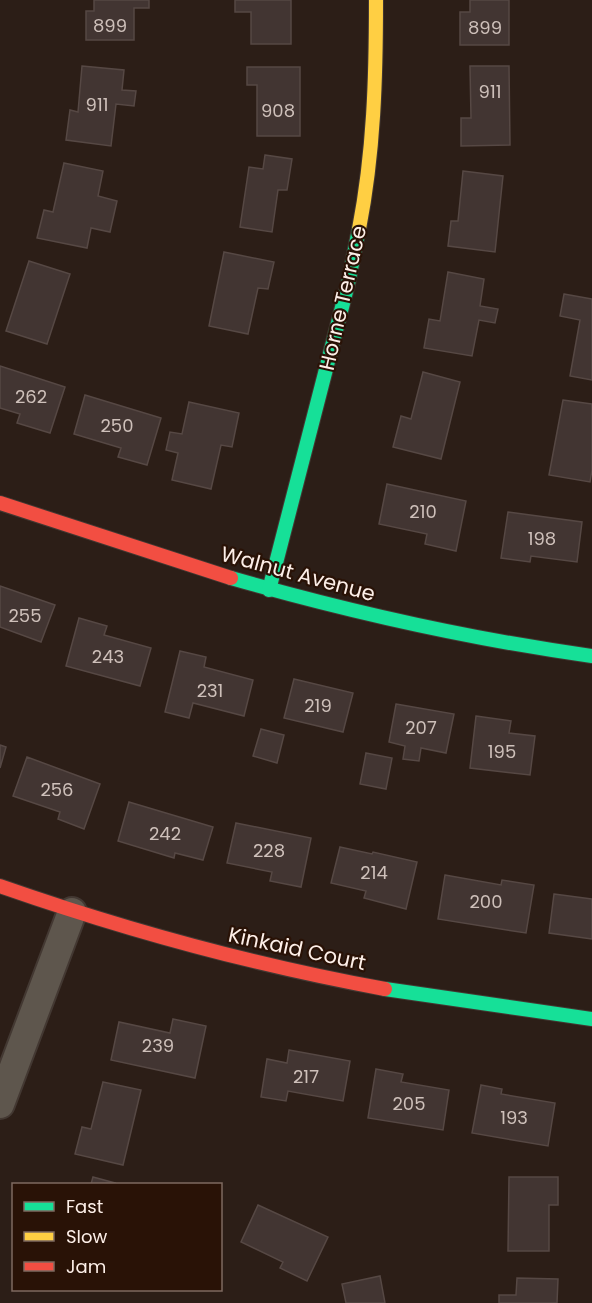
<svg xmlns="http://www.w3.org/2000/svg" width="592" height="1303" font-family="Poppins,sans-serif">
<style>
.building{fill:#423532;stroke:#564844;stroke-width:1.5}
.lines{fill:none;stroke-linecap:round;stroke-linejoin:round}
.street-casing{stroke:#433832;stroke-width:32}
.fast-casing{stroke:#433832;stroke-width:16}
.slow-casing{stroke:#433832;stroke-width:16}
.jam-casing{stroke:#433832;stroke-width:16}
.street{stroke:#5e564d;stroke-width:28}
.fast{stroke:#16e098;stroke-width:14}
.slow{stroke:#ffcf43;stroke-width:14}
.jam{stroke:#f24e42;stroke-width:14}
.labels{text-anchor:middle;stroke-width:4.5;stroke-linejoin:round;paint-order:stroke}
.number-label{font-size:18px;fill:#cec0ba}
.street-label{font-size:21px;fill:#fdefe8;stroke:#291206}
</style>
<rect width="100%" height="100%" fill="#2c1e17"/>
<g class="building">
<path d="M94,0H149V8H134V40H86V11H94Z"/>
<path d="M235,0H291V44H251V12H235Z"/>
<path d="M470,0H509V45H460V12H470Z"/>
<path d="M82,66L124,70L122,90L136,91L134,106L116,104L111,146L66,140L70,110L78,112Z"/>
<path d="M470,66H509L510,145L461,146V118H471Z"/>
<path d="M247,67H300V136H257V85H247Z"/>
<path d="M265,155L292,159L287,190H278L272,232L240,227L249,167L263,169Z"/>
<path d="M64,163L103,171L98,196L117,201L110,232L91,228L87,248L37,238L44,210L53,212Z"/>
<path d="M463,171L503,176L495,252L448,246L451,221H458Z"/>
<path d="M224,252L274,262L268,289L258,288L248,334L209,326Z"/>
<path d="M29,261L70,274L47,344L6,331Z"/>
<path d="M448,272L484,279L480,306L498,309L495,323L479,320L472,356L424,348L429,319L440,321Z"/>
<path d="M564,294L592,299V380L570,376L580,320L560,316Z"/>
<path d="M0,366L65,387L50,433L17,423L20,414L0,408Z"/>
<path d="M423,372L460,382L441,459L393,447L401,416L411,419Z"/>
<path d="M85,395L161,418L147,465L118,457L121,448L74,434Z"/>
<path d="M563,400L592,404V470L590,482L549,475Z"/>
<path d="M189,402L239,413L232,447L221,445L211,489L172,480L178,453L166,450L170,432L182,434Z"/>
<path d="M387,484L466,501L456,551L425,544L427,534L379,524Z"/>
<path d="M508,512L582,522L577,562L531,556L530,562L501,558Z"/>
<path d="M0,586L55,605L41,642L0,627Z"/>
<path d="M79,618L107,626L104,635L151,648L140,686L66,666Z"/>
<path d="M180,651L206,657L204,667L253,680L244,716L193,703L189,718L165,712Z"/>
<path d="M294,679L353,693L343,732L284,718Z"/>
<path d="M396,704L454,714L446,753L421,748L419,761L403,759L405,746L389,742Z"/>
<path d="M476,716L511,721L509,733L535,736L530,775L470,768Z"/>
<path d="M261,729L284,735L277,763L253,756Z"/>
<path d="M0,745L6,747L0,768Z"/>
<path d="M366,753L392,758L386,789L360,784Z"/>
<path d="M27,757L100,784L84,829L58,819L60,812L13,796Z"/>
<path d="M129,802L213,827L203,860L175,853L174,858L118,841Z"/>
<path d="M236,823L311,838L301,887L270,881L272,872L227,863Z"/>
<path d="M340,847L372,854L373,852L417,862L406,909L364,898L366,891L331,883Z"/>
<path d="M445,875L501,885L502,880L534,885L526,933L438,919Z"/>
<path d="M554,894L592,899V939L549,933Z"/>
<path d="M173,1019L206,1026L195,1078L111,1060L119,1022L170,1033Z"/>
<path d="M289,1050L350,1061L343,1101L288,1091L286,1101L261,1097L267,1059L287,1063Z"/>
<path d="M376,1069L403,1074L401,1082L449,1090L443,1130L368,1118Z"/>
<path d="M103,1082L141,1090L123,1165L75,1154L82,1127L91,1129Z"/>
<path d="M481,1085L502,1089L501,1094L555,1103L548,1146L472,1133Z"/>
<path d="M93,1177L115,1183L114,1184H91Z"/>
<path d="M509,1177H558V1205H549V1251H508Z"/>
<path d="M258,1205L328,1237L307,1281L280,1268L283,1262L241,1242Z"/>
<path d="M380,1276L385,1303H346L342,1284Z"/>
<path d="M517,1278L558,1279L557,1303H499V1295H516Z"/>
</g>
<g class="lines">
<defs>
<path id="street" d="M0,1104L72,912"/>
<g id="fast">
<path d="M231,578C350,612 469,639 592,656"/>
<path d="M269,590L348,284L359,229"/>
<path d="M385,989L592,1019"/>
</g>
<path id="slow" d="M359,229C374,152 376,77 376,0"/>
<g id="jam">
<path d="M0,503L231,578"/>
<path d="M0,886C126,930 254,965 385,989"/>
</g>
</defs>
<use href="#street" class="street-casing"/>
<use href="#fast" class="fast-casing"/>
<use href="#slow" class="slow-casing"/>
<use href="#jam" class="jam-casing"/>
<use href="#street" class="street"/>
<use href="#fast" class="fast"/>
<use href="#slow" class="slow"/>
<use href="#jam" class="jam"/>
</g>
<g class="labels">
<g class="number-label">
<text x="110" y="32">899</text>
<text x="485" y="34">899</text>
<text x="490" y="98">911</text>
<text x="97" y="111">911</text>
<text x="278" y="117">908</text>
<text x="31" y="403">262</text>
<text x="117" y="432">250</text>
<text x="423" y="518">210</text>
<text x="542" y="545">198</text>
<text x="25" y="622">255</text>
<text x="108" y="663">243</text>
<text x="210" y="697">231</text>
<text x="318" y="712">219</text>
<text x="421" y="734">207</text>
<text x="502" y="758">195</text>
<text x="57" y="796">256</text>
<text x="165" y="840">242</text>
<text x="269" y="857">228</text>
<text x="374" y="879">214</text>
<text x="486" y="908">200</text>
<text x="158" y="1052">239</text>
<text x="306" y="1083">217</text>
<text x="409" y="1110">205</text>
<text x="514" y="1124">193</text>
</g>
<g class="street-label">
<text transform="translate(343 298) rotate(-77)" y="7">Horne Terrace</text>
<text transform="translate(298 574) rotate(15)" y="7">Walnut Avenue</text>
<text transform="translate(297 949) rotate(12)" y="7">Kinkaid Court</text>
</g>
</g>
<rect x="12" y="1183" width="210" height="108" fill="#291206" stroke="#7e6a60" stroke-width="1.5"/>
<rect x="24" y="1202" width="30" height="9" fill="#16e098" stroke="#7e6a60" stroke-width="1.5"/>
<text x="66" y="1213" font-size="18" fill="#fdefe8">Fast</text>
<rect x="24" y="1232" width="30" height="9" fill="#ffcf43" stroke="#7e6a60" stroke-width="1.5"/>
<text x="66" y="1243" font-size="18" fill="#fdefe8">Slow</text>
<rect x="24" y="1262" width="30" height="9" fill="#f24e42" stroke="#7e6a60" stroke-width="1.5"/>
<text x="66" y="1273" font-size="18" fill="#fdefe8">Jam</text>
</svg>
